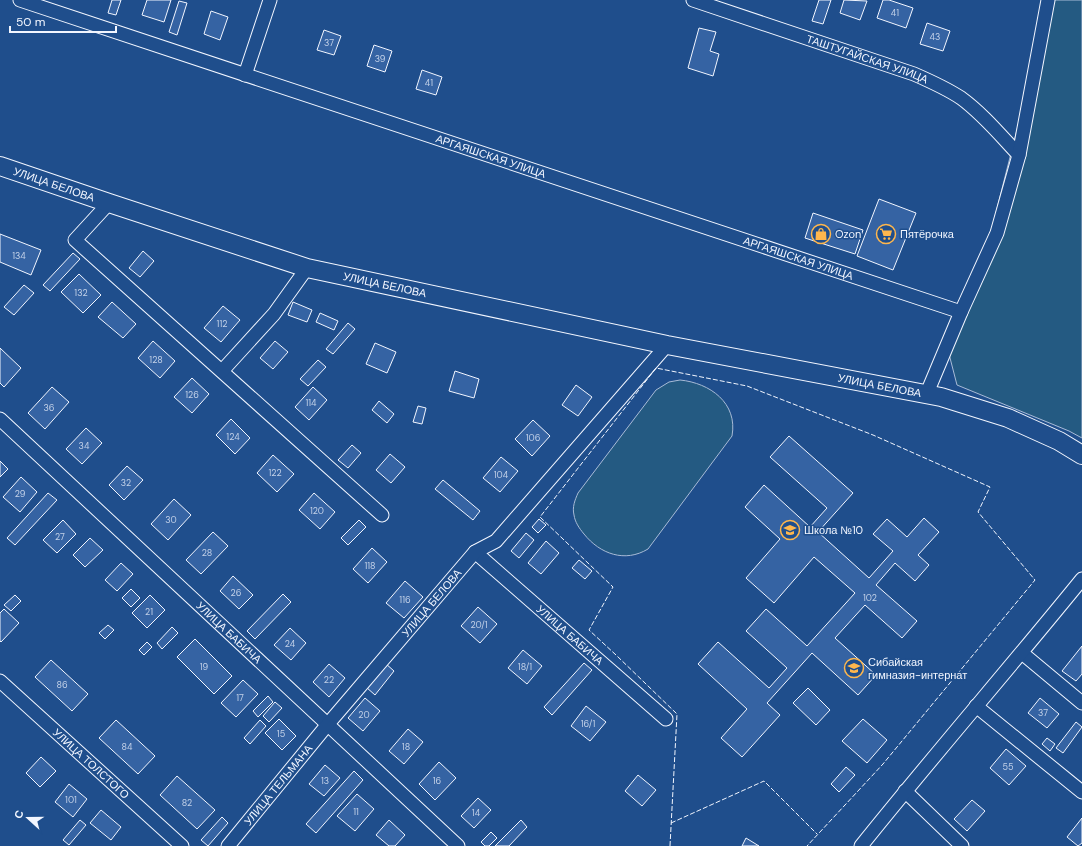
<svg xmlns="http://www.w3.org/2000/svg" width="1082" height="846" font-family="'DM Sans',sans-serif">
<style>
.green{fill:#245a82;stroke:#a8bbd7}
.building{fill:#3563a3;stroke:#f2f6ff}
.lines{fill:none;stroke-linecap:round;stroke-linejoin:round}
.minor-casing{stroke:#f2f6ff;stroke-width:15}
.secondary-casing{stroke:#f2f6ff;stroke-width:20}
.minor{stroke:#1f4e8c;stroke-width:13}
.secondary{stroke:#1f4e8c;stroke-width:18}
.fence{stroke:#f2f6ff;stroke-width:1;stroke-dasharray:5 2;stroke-linecap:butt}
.labels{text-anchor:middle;stroke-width:3;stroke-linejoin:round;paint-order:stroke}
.number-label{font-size:9px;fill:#c3d1e8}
.street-label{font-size:11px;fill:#f2f6ff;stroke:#1f4e8c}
.poi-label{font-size:11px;fill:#f2f6ff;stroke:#1f4e8c;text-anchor:start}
</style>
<rect width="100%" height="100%" fill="#1f4e8c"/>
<g class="green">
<path d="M1050,0H1082V438L1069,431L957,385L949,354L993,224Z"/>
<path d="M680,380C710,383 738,403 732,436L648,549C625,563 600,554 584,534C579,528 575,522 574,515C572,507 575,500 578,493L656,390L669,382Z"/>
</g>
<g class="building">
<path d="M112,0H121L116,15L108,13Z"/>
<path d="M147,0H171L164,22L142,15Z"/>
<path d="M819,0H831L823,24L812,21Z"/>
<path d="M844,0L867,1L860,20L840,13Z"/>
<path d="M883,0H889L913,8L906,28L877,18Z"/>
<path d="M179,1L187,3L177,35L169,32Z"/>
<path d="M211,11L228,17L220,40L204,34Z"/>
<path d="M927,23L950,31L943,51L920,44Z"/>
<path d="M699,28L716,32L710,51L719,54L713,76L688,68Z"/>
<path d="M324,30L341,36L334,55L317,50Z"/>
<path d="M374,45L392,51L385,72L367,66Z"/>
<path d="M422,70L442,77L436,95L416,89Z"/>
<path d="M879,199L916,213L893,270L857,256Z"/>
<path d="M813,213L863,230L855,254L805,238Z"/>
<path d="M0,234L41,250L31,275L0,262Z"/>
<path d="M143,251L154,261L140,277L129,268Z"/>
<path d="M73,253L80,259L50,291L43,285Z"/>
<path d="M79,274L101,295L83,313L61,292Z"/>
<path d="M24,285L34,293L14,315L4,307Z"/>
<path d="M112,302L136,324L123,338L98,317Z"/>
<path d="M293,302L312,310L307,322L288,315Z"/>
<path d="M223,306L240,320L221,342L204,328Z"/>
<path d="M320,313L338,321L334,330L316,322Z"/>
<path d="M348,323L355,329L333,354L326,349Z"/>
<path d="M153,341L175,361L160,378L138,358Z"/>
<path d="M275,341L288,352L273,369L260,358Z"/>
<path d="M375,343L396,352L387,373L366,364Z"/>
<path d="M0,348L21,368L4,387L0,383Z"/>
<path d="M318,360L326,367L308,386L300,379Z"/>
<path d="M455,371L479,379L474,398L449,391Z"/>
<path d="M192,378L209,394L192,413L174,397Z"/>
<path d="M576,385L592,397L578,416L562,405Z"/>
<path d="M52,387L69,402L45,429L28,413Z"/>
<path d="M313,387L327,400L309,420L295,407Z"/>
<path d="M379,401L394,414L387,423L372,410Z"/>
<path d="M418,406L426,408L422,424L413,422Z"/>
<path d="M231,419L250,438L235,454L216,435Z"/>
<path d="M533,420L550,436L532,456L515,439Z"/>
<path d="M86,428L102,443L82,464L66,449Z"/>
<path d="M789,436L853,493L818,532L869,578L893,551L873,534L887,519L907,537L924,518L939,532L918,555L929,565L915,581L895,563L876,585L917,621L902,638L865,605L835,638L876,675L858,695L812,653L767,703L780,715L742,757L721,738L747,709L698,664L718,642L769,688L787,668L746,631L766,609L807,646L855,593L814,557L774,603L746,578L780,539L745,507L764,485L810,527L827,508L770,457Z"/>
<path d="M352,445L361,453L348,468L338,460Z"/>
<path d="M390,454L405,467L391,483L376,470Z"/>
<path d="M273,455L294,474L277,492L257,473Z"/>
<path d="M501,457L518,471L500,492L483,478Z"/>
<path d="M0,461L8,469L0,477Z"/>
<path d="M127,466L143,480L124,500L109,485Z"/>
<path d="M21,477L37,492L20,512L3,497Z"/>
<path d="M443,480L480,511L473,520L435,489Z"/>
<path d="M48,493L57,500L15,545L7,538Z"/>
<path d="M314,493L335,512L320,529L299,510Z"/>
<path d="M174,499L191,515L168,540L151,524Z"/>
<path d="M539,519L546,525L538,533L532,527Z"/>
<path d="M63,520L76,534L57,553L43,540Z"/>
<path d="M359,520L366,527L348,545L341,538Z"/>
<path d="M213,532L228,546L201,574L186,560Z"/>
<path d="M526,533L534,540L519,558L511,551Z"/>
<path d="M90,538L103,550L85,567L73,555Z"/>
<path d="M546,541L559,553L541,574L528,563Z"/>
<path d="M372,548L387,562L368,583L353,569Z"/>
<path d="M579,560L592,571L585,579L572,568Z"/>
<path d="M121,563L133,574L117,591L105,580Z"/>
<path d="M233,576L253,595L239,609L220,591Z"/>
<path d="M405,581L423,597L404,618L386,603Z"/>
<path d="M131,589L140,598L131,607L122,598Z"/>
<path d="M283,594L291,602L255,639L247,631Z"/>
<path d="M15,595L21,601L11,611L4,605Z"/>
<path d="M150,595L165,610L147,628L132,613Z"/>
<path d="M478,607L497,624L480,643L461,626Z"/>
<path d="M4,609L19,623L1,642L0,641V613Z"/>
<path d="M108,625L114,630L105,639L99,633Z"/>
<path d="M172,627L178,633L162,649L157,643Z"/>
<path d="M290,628L306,643L291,660L274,645Z"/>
<path d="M195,639L232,676L214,694L177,657Z"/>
<path d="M147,642L152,647L144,655L139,650Z"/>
<path d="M1082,646V674L1076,681L1062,671Z"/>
<path d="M523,650L542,666L527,684L508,668Z"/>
<path d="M51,660L88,694L72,711L35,677Z"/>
<path d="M385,663L394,671L375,695L366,687Z"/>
<path d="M584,663L592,670L552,715L544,707Z"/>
<path d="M329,664L345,678L329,697L313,682Z"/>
<path d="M243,680L258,694L236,717L221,703Z"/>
<path d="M808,688L830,710L816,725L793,703Z"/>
<path d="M268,696L273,702L258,717L253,711Z"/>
<path d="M365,698L380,711L363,731L348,718Z"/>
<path d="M1040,698L1059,714L1047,728L1028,713Z"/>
<path d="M275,702L282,708L269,722L263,716Z"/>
<path d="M586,706L606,722L590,741L571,726Z"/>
<path d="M279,719L296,736L282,750L265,733Z"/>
<path d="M863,719L887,740L867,763L842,741Z"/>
<path d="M116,720L155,756L138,774L99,738Z"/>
<path d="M260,720L266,726L250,744L244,738Z"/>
<path d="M1076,722L1082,727L1063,753L1056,748Z"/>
<path d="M408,729L423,742L404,764L389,751Z"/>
<path d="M1047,738L1055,744L1050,751L1042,744Z"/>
<path d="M1006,749L1026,766L1009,785L990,768Z"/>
<path d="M41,757L56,771L40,787L26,773Z"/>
<path d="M439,762L456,778L435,800L419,784Z"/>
<path d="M325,765L340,778L324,796L309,784Z"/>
<path d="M846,767L855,775L839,792L831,784Z"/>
<path d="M354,771L363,780L316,833L306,824Z"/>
<path d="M638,775L656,790L642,806L625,791Z"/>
<path d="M177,776L215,810L197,829L160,795Z"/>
<path d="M69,784L87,799L73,817L55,802Z"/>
<path d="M357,794L374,809L355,831L337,816Z"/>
<path d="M478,798L491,810L474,828L461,816Z"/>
<path d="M972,800L985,811L967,831L954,819Z"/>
<path d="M101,810L121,827L111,840L90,823Z"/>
<path d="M222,817L228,823L208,846L201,840Z"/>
<path d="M1082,818V843L1078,846L1067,837Z"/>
<path d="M80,820L86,825L69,845L63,840Z"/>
<path d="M389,820L405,835L395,846H389L376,835Z"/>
<path d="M521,820L527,827L509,846H495Z"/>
<path d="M491,832L497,838L489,846H485L481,842Z"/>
<path d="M746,838L759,846H742Z"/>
</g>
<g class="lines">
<defs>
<g id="minor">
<path id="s1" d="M20,0L961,312"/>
<path id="s2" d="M693,0L914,74C930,81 946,88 961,98C983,114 1001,136 1019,155"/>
<path d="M245,75L270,0"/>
<path d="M109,203L75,240L382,515"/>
<path d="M222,371L274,314L307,268"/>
<path d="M927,393L961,312L997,233L1019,155L1048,0"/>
<path id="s3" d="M0,419L458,846"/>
<path id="s4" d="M475,552L666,719"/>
<path d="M1022,653L1082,703"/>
<path id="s5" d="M0,681L182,846"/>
<path d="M976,706L1082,792"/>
<path d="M905,791L962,846"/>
<path id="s6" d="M228,846L328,724L475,552L496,541L667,345"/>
<path d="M861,846C933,756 1009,669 1082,579"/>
</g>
<g id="secondary">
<path id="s7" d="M0,166L109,203L307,268L667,345L941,397L1008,418L1059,441L1082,455"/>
</g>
</defs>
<use href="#minor" class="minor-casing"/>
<use href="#secondary" class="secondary-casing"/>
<use href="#minor" class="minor"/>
<use href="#secondary" class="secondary"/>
<g class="fence">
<path d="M671,823L764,781L817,834"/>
<path d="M670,846L677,714L616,655L589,630L613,587L540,517L656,368L747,386L873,435L990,487L978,512L1035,580L883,764L807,846"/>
</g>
</g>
<defs>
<symbol id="shop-ring" viewBox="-11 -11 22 22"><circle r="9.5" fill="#1f4e8c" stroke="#ffb74d" stroke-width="1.5"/><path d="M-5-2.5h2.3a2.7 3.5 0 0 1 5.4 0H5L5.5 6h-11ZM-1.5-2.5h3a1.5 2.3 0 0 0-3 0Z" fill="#ffb74d"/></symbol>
<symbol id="supermarket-ring" viewBox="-11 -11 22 22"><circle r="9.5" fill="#1f4e8c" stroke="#ffb74d" stroke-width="1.5"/><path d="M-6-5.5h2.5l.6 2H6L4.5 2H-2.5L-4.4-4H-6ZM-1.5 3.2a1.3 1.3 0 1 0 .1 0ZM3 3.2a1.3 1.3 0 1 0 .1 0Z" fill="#ffb74d"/></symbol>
<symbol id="school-ring" viewBox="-11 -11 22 22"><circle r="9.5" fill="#1f4e8c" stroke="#ffb74d" stroke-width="1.5"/><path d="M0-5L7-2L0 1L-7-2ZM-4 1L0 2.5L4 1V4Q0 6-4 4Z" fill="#ffb74d"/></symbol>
</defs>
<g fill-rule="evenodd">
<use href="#shop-ring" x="810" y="223" width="22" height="22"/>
<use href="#supermarket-ring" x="875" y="223" width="22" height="22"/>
<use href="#school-ring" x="779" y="519" width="22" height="22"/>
<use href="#school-ring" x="843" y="657" width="22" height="22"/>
</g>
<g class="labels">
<g class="number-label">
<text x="895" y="16">41</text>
<text x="935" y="40">43</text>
<text x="329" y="46">37</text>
<text x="380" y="62">39</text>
<text x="429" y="86">41</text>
<text x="19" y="259">134</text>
<text x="81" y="296">132</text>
<text x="222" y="327">112</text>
<text x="156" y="363">128</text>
<text x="192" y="398">126</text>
<text x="311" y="406">114</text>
<text x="49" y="411">36</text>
<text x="233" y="440">124</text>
<text x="533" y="441">106</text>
<text x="84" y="449">34</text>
<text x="275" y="476">122</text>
<text x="501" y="478">104</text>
<text x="126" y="486">32</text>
<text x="20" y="497">29</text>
<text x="317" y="514">120</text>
<text x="171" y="523">30</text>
<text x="60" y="540">27</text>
<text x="207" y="556">28</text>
<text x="370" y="569">118</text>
<text x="236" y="596">26</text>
<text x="870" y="601">102</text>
<text x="405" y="603">116</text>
<text x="149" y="615">21</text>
<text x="479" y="628">20/1</text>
<text x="290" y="647">24</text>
<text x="204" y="670">19</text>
<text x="525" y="670">18/1</text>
<text x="329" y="683">22</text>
<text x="62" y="688">86</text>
<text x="240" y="701">17</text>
<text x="1043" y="716">37</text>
<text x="364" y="718">20</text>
<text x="588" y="727">16/1</text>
<text x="281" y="737">15</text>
<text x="127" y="750">84</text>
<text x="406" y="750">18</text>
<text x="1008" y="770">55</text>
<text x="325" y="784">13</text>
<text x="437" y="784">16</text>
<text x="71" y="803">101</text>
<text x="187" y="806">82</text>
<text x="356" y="815">11</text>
<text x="476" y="816">14</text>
</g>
<g class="street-label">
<text dy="4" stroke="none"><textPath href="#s2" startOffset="184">ТАШТУГАЙСКАЯ УЛИЦА</textPath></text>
<text dy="4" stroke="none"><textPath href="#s1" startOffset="496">АРГАЯШСКАЯ УЛИЦА</textPath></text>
<text dy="4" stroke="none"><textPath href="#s7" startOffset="57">УЛИЦА БЕЛОВА</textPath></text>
<text dy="4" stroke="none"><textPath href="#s1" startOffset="820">АРГАЯШСКАЯ УЛИЦА</textPath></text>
<text dy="4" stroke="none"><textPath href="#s7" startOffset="403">УЛИЦА БЕЛОВА</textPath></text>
<text dy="4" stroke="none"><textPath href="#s7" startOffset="908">УЛИЦА БЕЛОВА</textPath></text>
<text dy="4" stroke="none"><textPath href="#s6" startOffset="317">УЛИЦА БЕЛОВА</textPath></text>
<text dy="4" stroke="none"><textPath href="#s3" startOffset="313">УЛИЦА БАБИЧА</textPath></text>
<text dy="4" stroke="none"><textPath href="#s4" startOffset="126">УЛИЦА БАБИЧА</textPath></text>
<text dy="4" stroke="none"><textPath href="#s5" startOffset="123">УЛИЦА ТОЛСТОГО</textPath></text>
<text dy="4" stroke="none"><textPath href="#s6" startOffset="79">УЛИЦА ТЕЛЬМАНА</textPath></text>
</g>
<g class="poi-label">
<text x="835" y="238">Ozon</text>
<text x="900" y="238">Пятёрочка</text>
<text x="804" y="534">Школа №10</text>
<text x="868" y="666">Сибайская<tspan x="868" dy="13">гимназия-интернат</tspan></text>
</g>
</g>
<g transform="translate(28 818) rotate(291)" stroke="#1f4e8c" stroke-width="3" paint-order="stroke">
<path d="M0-3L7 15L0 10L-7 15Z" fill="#f2f6ff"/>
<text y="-6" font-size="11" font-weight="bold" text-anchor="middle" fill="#f2f6ff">С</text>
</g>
<path d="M10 26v6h106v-6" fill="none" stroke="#f2f6ff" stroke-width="2"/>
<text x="16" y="26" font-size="12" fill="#f2f6ff" stroke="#1f4e8c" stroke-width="3" paint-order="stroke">50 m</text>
</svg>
